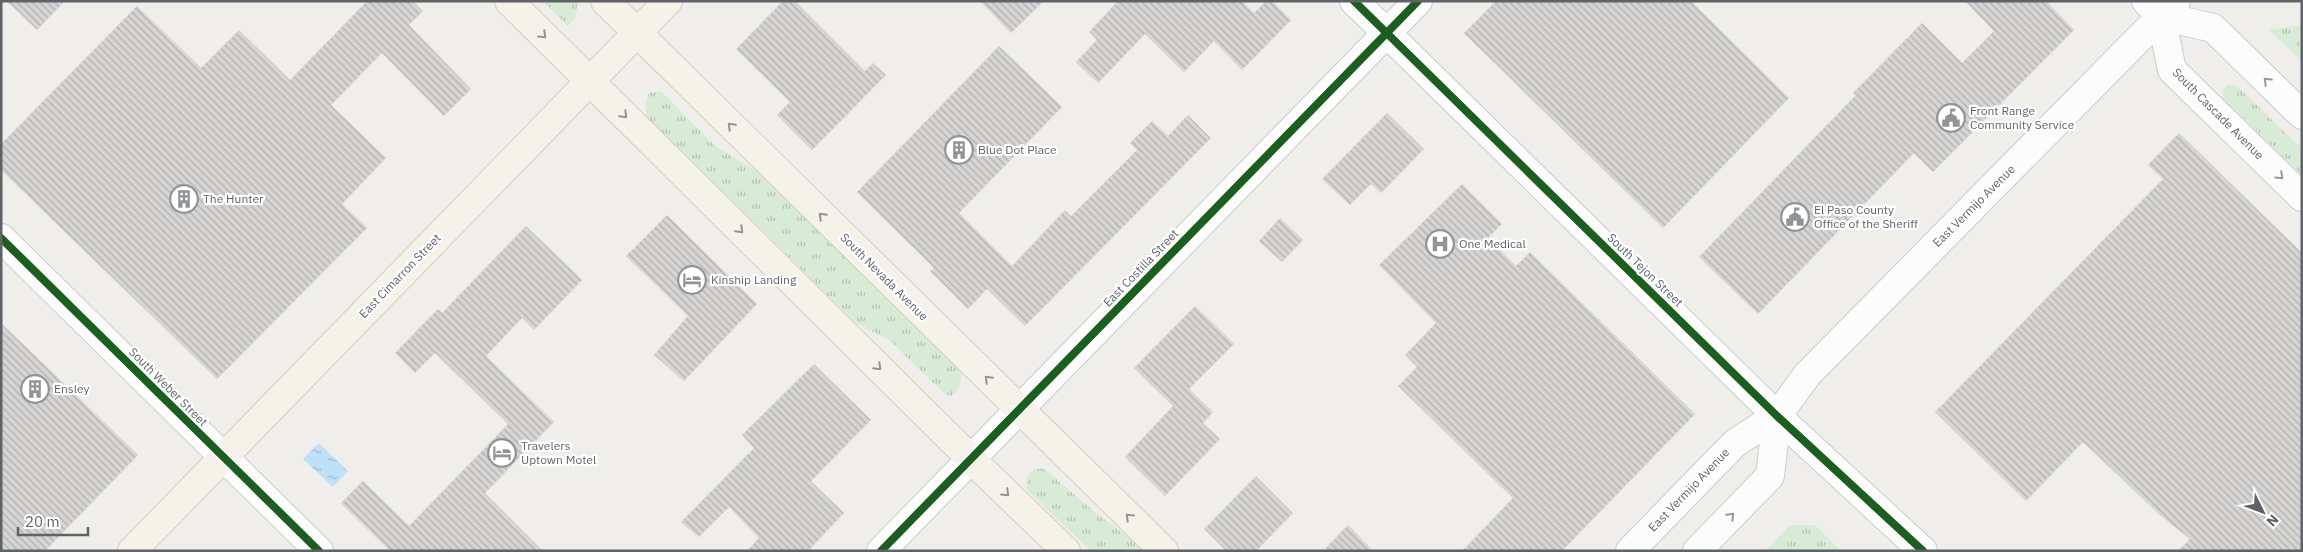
<svg xmlns="http://www.w3.org/2000/svg" width="2303" height="552" font-family="'IBM Plex Sans',sans-serif">
<style>
.grass{fill:url(#grass-tufts)}
.water{fill:url(#water-ripples)}
.building{fill:url(#building-back-hatch);stroke:#deddd9}
.lines{fill:none;stroke-linecap:round;stroke-linejoin:round}
.tertiary-casing{stroke:#cbcccc;stroke-width:30}
.secondary-casing{stroke:#cacacb;stroke-width:30}
.primary-casing{stroke:#d7ceb8;stroke-width:30}
.tertiary{stroke:#fdfcfc;stroke-width:28}
.secondary{stroke:#fdfcfc;stroke-width:28}
.primary{stroke:#f4f2e9;stroke-width:28}
.cycleway-casing{stroke:#fff;stroke-width:11}
.cycleway{stroke:#1b5e20;stroke-width:8}
.oneway{stroke:#939595}
.oneway2{stroke:#96999c}
.labels{text-anchor:middle;stroke-width:4.5;stroke-linejoin:round;paint-order:stroke}
.poi-label{font-size:12px;fill:#5f6368;stroke:#fff;text-anchor:start}
.street-label{font-size:12px;fill:#5f6368;stroke:#fff}
</style>
<defs>
<pattern id="grass-tufts" width="24" height="20" patternUnits="userSpaceOnUse" patternTransform="scale(1.25)"><rect width="24" height="20" fill="#d8ebd6"/><path d="M3 7l-1-3M5 7V3M7 7l1-3M15 17l-1-3M17 17v-4M19 17l1-3" fill="none" stroke="#b2c2b1"/></pattern>
<pattern id="water-ripples" width="26" height="14" patternUnits="userSpaceOnUse" patternTransform="scale(1.25)"><rect width="26" height="14" fill="#bfe0f9"/><path d="M2 4q2-2 4 0t4 0M15 11q2-2 4 0t4 0" fill="none" stroke="#9eb9cd"/></pattern>
<pattern id="building-back-hatch" width="6" height="6" patternUnits="userSpaceOnUse" patternTransform="scale(1.25)"><rect width="6" height="6" fill="#d6d5d3"/><path d="M-1 5l2 2M0 0l6 6M5-1l2 2" fill="none" stroke="#b1b0af"/></pattern>
</defs>
<rect width="100%" height="100%" fill="#efeeea"/>
<g class="grass">
<path d="M543,1H578L575,18L568,26Z"/>
<path d="M2302,25V61L2269,30Z"/>
<path d="M2228,84L2236,85L2302,149V175L2223,98V90Z"/>
<path d="M661,91L715,146L755,170L961,369C962,380 960,388 952,396L945,394L889,340L856,323L646,117V102L649,93Z"/>
<path d="M1043,468L1097,514L1147,551H1091L1027,490V477L1033,470Z"/>
<path d="M1790,525H1815L1841,551H1765Z"/>
</g>
<path class="water" d="M319,443L348,471L333,487L303,459Z"/>
<g class="building">
<path d="M7,1H65L37,30Z"/>
<path d="M367,1H413L423,11L409,25L471,89L444,116L382,53L331,105L386,158L342,204L367,228L217,379L1,170V144L137,6L201,68L239,30L290,80Z"/>
<path d="M783,1H795L865,71L873,63L886,75L812,150L777,115L790,102L736,49Z"/>
<path d="M980,1H1044L1011,33Z"/>
<path d="M1118,1H1242L1254,13L1266,1H1272L1291,20L1242,70L1214,41L1184,72L1145,34L1098,83L1076,62L1097,40L1089,32Z"/>
<path d="M1496,1H1691L1789,98L1663,228L1464,33Z"/>
<path d="M1965,1H2046L2074,30L1933,172L1914,153L1758,314L1699,257L1856,95L1853,93L1922,23L1962,63L1994,31Z"/>
<path d="M999,46L1062,107L959,213L1012,266L1065,210L1071,216L1137,150L1130,143L1152,121L1168,136L1188,115L1211,138L1025,326L987,289L968,309L930,271L934,268L857,192Z"/>
<path d="M1387,113L1424,149L1381,193L1371,184L1350,205L1322,179Z"/>
<path d="M2179,133L2302,253V551H2178L2190,539L2160,515L2083,442L2026,501L1935,412L2163,179L2148,165Z"/>
<path d="M1462,184L1502,224L1488,238L1516,266L1530,252L1695,414L1562,551H1462L1513,498L1398,386L1417,367L1405,355L1436,323L1379,265Z"/>
<path d="M667,215L757,304L684,381L654,355L688,316L626,256Z"/>
<path d="M1280,218L1303,240L1282,262L1259,241Z"/>
<path d="M526,226L582,280L534,330L522,318L486,356L554,422L485,493L543,551H390L341,503L363,481L409,526L508,424L435,353L415,373L395,353L438,309L442,313Z"/>
<path d="M1195,306L1234,344L1189,389L1213,412L1203,423L1220,439L1165,496L1125,457L1173,406L1134,368Z"/>
<path d="M1,323L138,455L45,551H1Z"/>
<path d="M814,364L871,420L811,481L844,513L808,551H747L759,538L729,507L699,537L681,522L754,448L742,435Z"/>
<path d="M1256,476L1293,513L1256,551H1226L1204,529Z"/>
<path d="M1348,525L1373,551H1323Z"/>
</g>
<g class="lines">
<defs>
<g id="tertiary">
<path d="M1354,1L1777,416L1923,551"/>
<path d="M1,238L319,551"/>
<path d="M881,551L1418,1"/>
<path d="M1630,551L1735,443L1777,416L1807,375L2176,1"/>
<path d="M1697,551L1770,476L1777,416"/>
</g>
<g id="secondary">
<path d="M2146,1L2161,16L2213,28L2302,115"/>
<path d="M2161,16L2172,70L2302,197"/>
</g>
<g id="primary">
<path d="M509,1L971,459L1066,551"/>
<path d="M605,1L1164,551"/>
<path d="M132,551L668,1"/>
</g>
</defs>
<use href="#tertiary" class="tertiary-casing"/>
<use href="#secondary" class="secondary-casing"/>
<use href="#primary" class="primary-casing"/>
<use href="#tertiary" class="tertiary"/>
<use href="#secondary" class="secondary"/>
<use href="#primary" class="primary"/>
<defs>
<g id="cycleway">
<path d="M1354,1L1777,416L1923,551"/>
<path d="M1,238L319,551"/>
<path d="M881,551L1418,1"/>
</g>
</defs>
<use href="#cycleway" class="cycleway-casing"/>
<use href="#cycleway" class="cycleway"/>
</g>
<defs><path id="oneway-chevron" d="M-2-3.5L2.5 0L-2 3.5" fill="none" stroke-width="1.6" stroke-linecap="round" stroke-linejoin="round" transform="scale(1.25)"/></defs>
<g class="oneway">
<use href="#oneway-chevron" transform="translate(543 35) rotate(44)"/>
<use href="#oneway-chevron" transform="translate(624 115) rotate(45)"/>
<use href="#oneway-chevron" transform="translate(731 126) rotate(-135)"/>
<use href="#oneway-chevron" transform="translate(822 216) rotate(-135)"/>
<use href="#oneway-chevron" transform="translate(740 230) rotate(45)"/>
<use href="#oneway-chevron" transform="translate(878 367) rotate(45)"/>
<use href="#oneway-chevron" transform="translate(988 379) rotate(-135)"/>
<use href="#oneway-chevron" transform="translate(1006 493) rotate(44)"/>
<use href="#oneway-chevron" transform="translate(1129 517) rotate(-136)"/>
</g>
<g class="oneway2">
<use href="#oneway-chevron" transform="translate(2267 81) rotate(-136)"/>
<use href="#oneway-chevron" transform="translate(2280 176) rotate(44)"/>
<use href="#oneway-chevron" transform="translate(1731 516) rotate(-46)"/>
</g>
<defs>
<symbol id="civic-ring" viewBox="-11 -11 22 22"><circle r="9.5" fill="#fff" stroke="#919496" stroke-width="1.5"/><path d="M-.6-6.5H3V-4.5H.6V-3L4-1V1h2V6H-6V1h2V-1L-.6-3ZM-1.2 2.5V6h2.4V2.5Z" fill="#919496"/></symbol>
<symbol id="building-ring" viewBox="-11 -11 22 22"><circle r="9.5" fill="#fff" stroke="#919496" stroke-width="1.5"/><path d="M-4-6H4V6H1V3H-1V6H-4ZM-2.5-4.3h1.7v1.8h-1.7ZM.8-4.3h1.7v1.8H.8ZM-2.5-1h1.7V.8h-1.7ZM.8-1h1.7V.8H.8Z" fill="#919496"/></symbol>
<symbol id="hospital-ring" viewBox="-11 -11 22 22"><circle r="9.5" fill="#fff" stroke="#919496" stroke-width="1.5"/><path d="M-5-5h3v3.5h4V-5h3V5h-3V1.5h-4V5h-3Z" fill="#919496"/></symbol>
<symbol id="hotel-ring" viewBox="-11 -11 22 22"><circle r="9.5" fill="#fff" stroke="#919496" stroke-width="1.5"/><path d="M-6-4.5h1.5V1H6V5H4.5V3h-9V5H-6ZM-4 0a1.8 1.8 0 1 1 3.6 0ZM.5 0V-2.5h3Q6-2.5 6 0Z" fill="#919496"/></symbol>
</defs>
<g fill-rule="evenodd">
<use href="#civic-ring" x="1935" y="102" width="32" height="32"/>
<use href="#building-ring" x="943" y="134" width="32" height="32"/>
<use href="#building-ring" x="168" y="183" width="32" height="32"/>
<use href="#civic-ring" x="1779" y="201" width="32" height="32"/>
<use href="#hospital-ring" x="1424" y="228" width="32" height="32"/>
<use href="#hotel-ring" x="676" y="264" width="32" height="32"/>
<use href="#building-ring" x="19" y="373" width="32" height="32"/>
<use href="#hotel-ring" x="486" y="437" width="32" height="32"/>
</g>
<g class="labels">
<g class="poi-label">
<text x="1970" y="115">Front Range<tspan x="1970" dy="14">Community Service</tspan></text>
<text x="978" y="154">Blue Dot Place</text>
<text x="203" y="203">The Hunter</text>
<text x="1814" y="214">El Paso County<tspan x="1814" dy="14">Office of the Sheriff</tspan></text>
<text x="1459" y="248">One Medical</text>
<text x="711" y="284">Kinship Landing</text>
<text x="54" y="393">Ensley</text>
<text x="521" y="450">Travelers<tspan x="521" dy="14">Uptown Motel</tspan></text>
</g>
<g class="street-label">
<text transform="translate(2218 114) rotate(45)" y="4">South Cascade Avenue</text>
<text transform="translate(1974 206) rotate(-45)" y="4">East Vermijo Avenue</text>
<text transform="translate(1141 268) rotate(-46)" y="4">East Costilla Street</text>
<text transform="translate(1645 270) rotate(44)" y="4">South Tejon Street</text>
<text transform="translate(400 276) rotate(-46)" y="4">East Cimarron Street</text>
<text transform="translate(884 277) rotate(45)" y="4">South Nevada Avenue</text>
<text transform="translate(168 387) rotate(45)" y="4">South Weber Street</text>
<text transform="translate(1689 490) rotate(-46)" y="4">East Vermijo Avenue</text>
</g>
</g>
<rect width="2303" height="552" fill="none" stroke="#5f6368" stroke-width="5"/>
<g transform="translate(2263 512) rotate(132)" stroke="#ffffff" stroke-width="4" paint-order="stroke">
<path d="M0-4L9 19L0 12L-9 19Z" fill="#5f6368"/>
<text y="-8" font-size="14" font-weight="bold" text-anchor="middle" fill="#5f6368">N</text>
</g>
<path d="M18 527v8h70v-8" fill="none" stroke="#5f6368" stroke-width="2.5"/>
<text x="25" y="527" font-size="15" fill="#5f6368" stroke="#ffffff" stroke-width="4" paint-order="stroke">20 m</text>
</svg>
